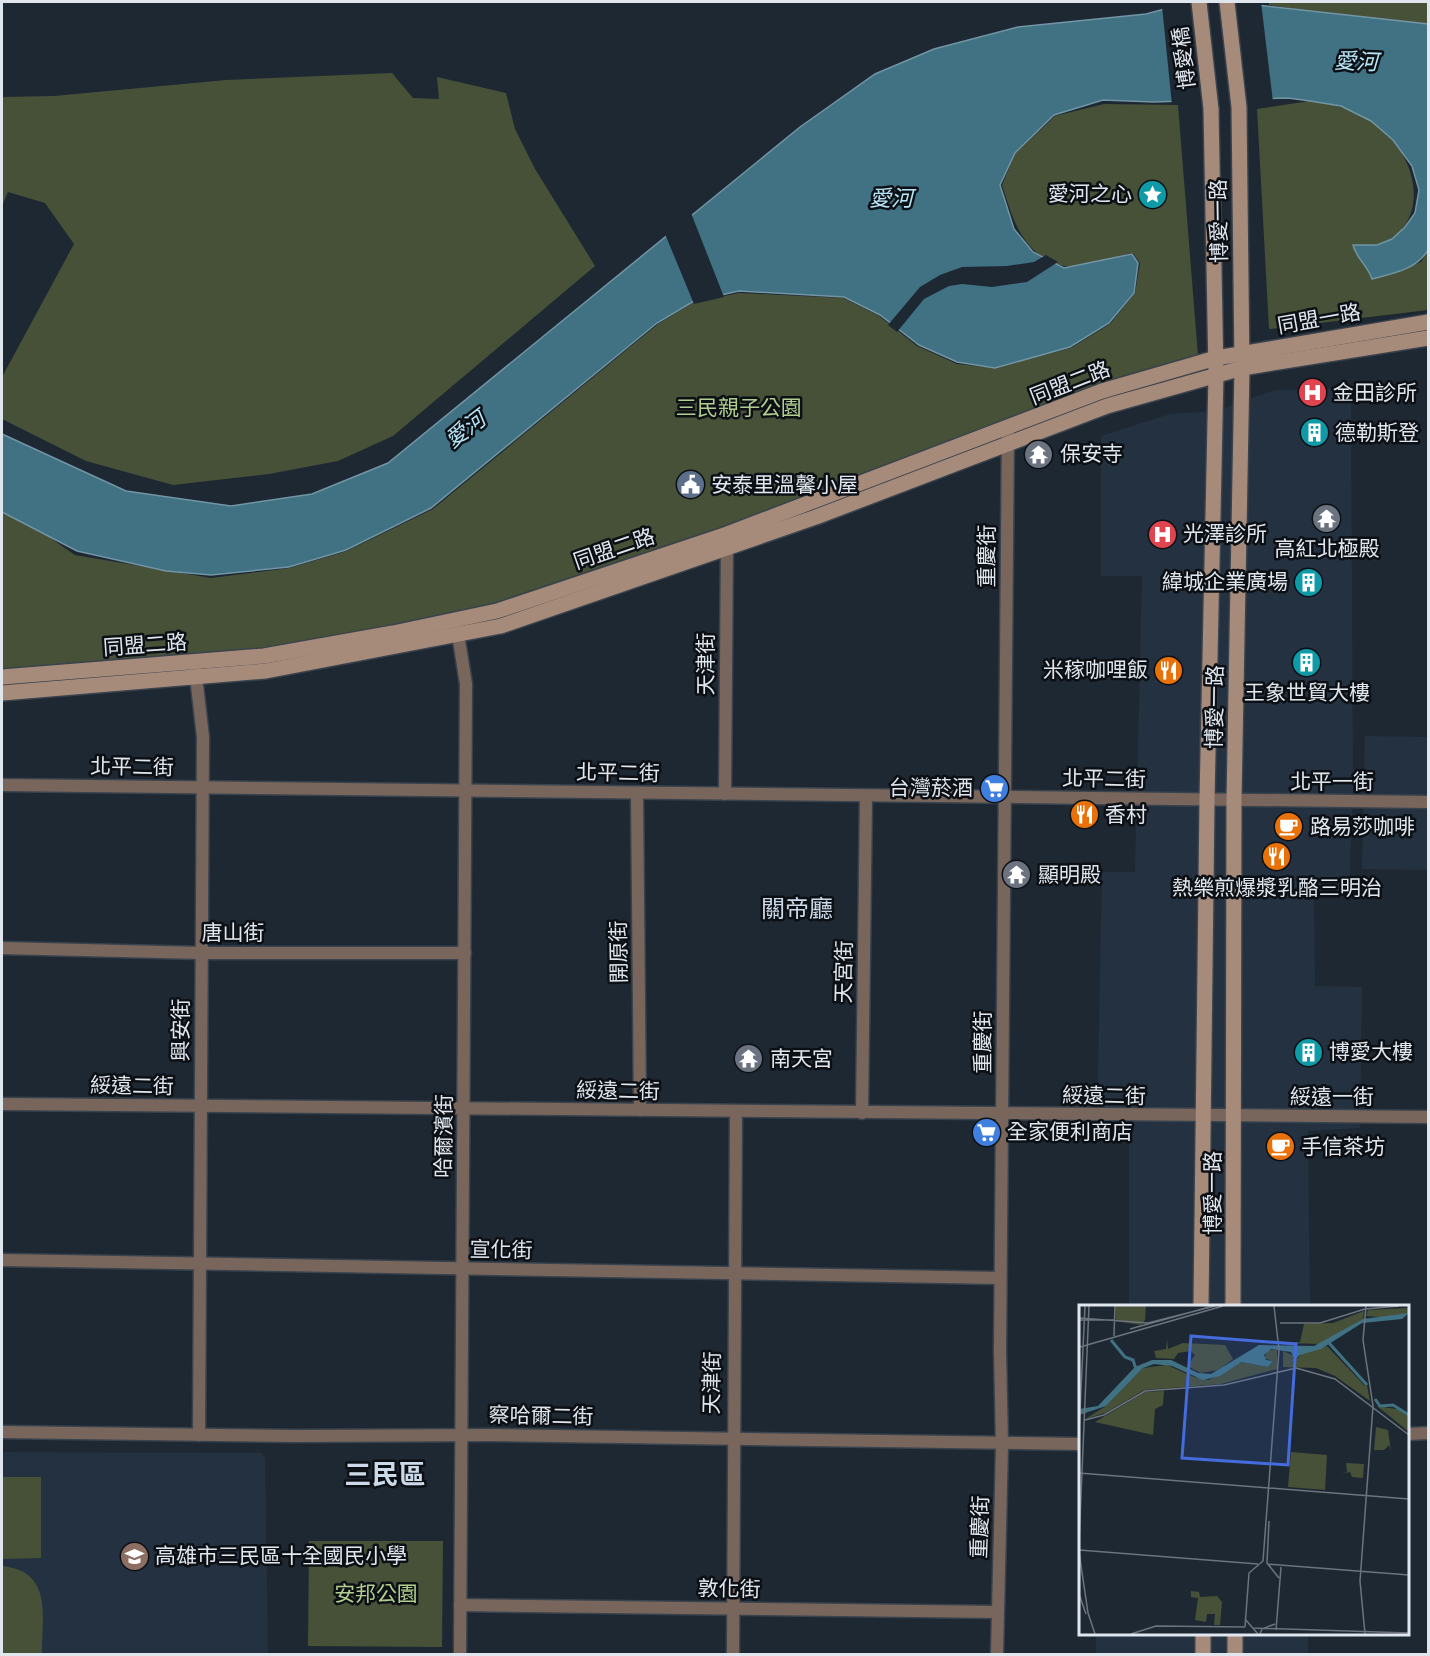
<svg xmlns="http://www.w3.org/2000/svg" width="1430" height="1656" font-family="'Golos Text','Noto Sans TC',sans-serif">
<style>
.built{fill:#233141}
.green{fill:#465138}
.water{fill:#417284;stroke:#7195a4;stroke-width:1.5}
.pier{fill:#1e2833}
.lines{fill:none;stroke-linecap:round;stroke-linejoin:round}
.street-casing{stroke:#39434d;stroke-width:15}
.secondary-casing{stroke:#39434d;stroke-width:18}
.street{stroke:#78665c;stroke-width:12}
.secondary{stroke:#a68a7a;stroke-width:15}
.secondary-bridge-casing{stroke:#39434d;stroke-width:18;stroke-linecap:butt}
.secondary-bridge{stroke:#a68a7a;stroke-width:15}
.labels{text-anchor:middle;stroke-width:5;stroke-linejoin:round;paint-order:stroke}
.street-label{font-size:21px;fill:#e0e6ee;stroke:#0c1015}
.poi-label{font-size:21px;fill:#e0e6ee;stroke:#0c1015;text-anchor:start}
.park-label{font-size:21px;fill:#b2ce8e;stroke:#0c1015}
.water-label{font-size:22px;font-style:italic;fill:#b7e5f7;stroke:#0c1015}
.quarter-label{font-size:24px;fill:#ccd9e8;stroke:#0c1015}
.district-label{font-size:27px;font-weight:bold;fill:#ccd9e8;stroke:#0c1015}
.inset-river{fill:none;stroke:#417284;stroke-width:3}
.inset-road{fill:none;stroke:#6c747e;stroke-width:1.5}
.view{fill:#446cdc;fill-opacity:0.15;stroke:#446cdc;stroke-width:3}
.inset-edge{fill:none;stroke:#e0e6ee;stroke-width:3}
</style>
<rect width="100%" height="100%" fill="#1e2833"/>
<g class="built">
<path d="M1351,389L1353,788L1349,891L1314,890L1315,986L1362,987L1360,1128L1308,1131L1310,1306H1129V1128L1097,1124L1102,872H1135L1142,576H1101V436L1170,414L1216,411L1275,390Z"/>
<path d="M1365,736L1428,737V870L1362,869Z"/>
<path d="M2,1452L261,1453L265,1458L268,1654H2Z"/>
<rect x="1096" y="1634" width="212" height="20"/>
</g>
<g class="green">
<path d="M1269,2H1428V24L1334,15L1269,5Z"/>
<path d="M392,73L413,98L439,99L437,77L506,93L515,129L535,169L595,266L393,436L338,461L269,474L173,485L86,461L2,419V377L74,244L45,203L8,192L2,206V97L54,96L226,80Z"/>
<path d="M1310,101C1332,104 1353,108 1371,121C1407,144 1430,197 1400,232C1386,245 1371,247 1353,245C1359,257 1368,266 1372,279L1421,262L1428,250V310L1269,329L1257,109Z"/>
<path d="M1104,104L1178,105L1198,356L527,601L195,662L2,677V512L49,537L75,555L211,578L290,568L347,551L433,509L658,324L694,302L739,293L843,298L879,316L917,346L957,364L995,368L1071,348L1110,324L1135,293L1140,263L1133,253C1116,256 1080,269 1064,266C1023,256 1013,220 1002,185L1015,154L1055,116Z"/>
<path d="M2,1477H41V1558L2,1559Z"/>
<path d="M309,1541H443L442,1647L308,1646Z"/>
<path d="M2,1566C53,1571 42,1616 42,1654H2Z"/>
</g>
<path class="water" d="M1248,4L1428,24V250C1416,270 1393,273 1372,279C1368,266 1356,258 1353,245H1377L1392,239L1405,227L1415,213L1419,190L1412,166L1393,140L1371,121L1341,106L1310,101L1288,98L1153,102L1103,100L1054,115L1015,153L1000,185L1014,229L1033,252L1064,268L1132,254L1138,263L1134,293L1109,323L1070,347L995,368L957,362L919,345L880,315L844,297L739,291L694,301L657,323L431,508L346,550L289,567L211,575L166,571L77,551L2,512V434L126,491L231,506L312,494L388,463L800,127L875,74L934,49L1018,27L1146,14L1172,7Z"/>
<g class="pier">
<path d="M1261,2L1273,102L1172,105L1162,6Z"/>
<path d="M691,213L724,297L694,304L665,234Z"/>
<path d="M1046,255L1058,262L1027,282L992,287L962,284L949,286L924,299L897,332L888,325L920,287L940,275L962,267L1007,266L1034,262Z"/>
</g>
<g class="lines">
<defs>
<g id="street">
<path d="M457,628L466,684L460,1654"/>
<path d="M195,668L203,737L199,1435"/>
<path d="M2,785L1428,802"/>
<path d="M637,793L640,1110"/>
<path d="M725,794L727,541"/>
<path d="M2,948L201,953H465"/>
<path d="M2,1104L1428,1117"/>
<path d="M862,1113L866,796"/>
<path d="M2,1260L1000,1278"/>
<path d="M2,1432L296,1436L490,1435L1080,1444"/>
<path d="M1408,1434L1428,1433"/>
<path d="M460,1605L997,1612"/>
<path d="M733,1654C733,1474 734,1293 736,1112"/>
<path d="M997,1654L1002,1445L1000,1351L1008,429"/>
</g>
<g id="secondary">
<path d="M1227,2L1239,107L1242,368L1234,800L1233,1306"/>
<path d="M2,677L264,656L393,633L497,611L727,534L1102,391L1216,358L1428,322"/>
<path d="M2,693L266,671L501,626L816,517L1107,406L1242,368L1428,338"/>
<path d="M1201,1306L1207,800L1216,374L1211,109"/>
<path d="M1203,1634V1654"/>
<path d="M1235,1634V1654"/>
</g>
</defs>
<use href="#street" class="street-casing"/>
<use href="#secondary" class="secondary-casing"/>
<use href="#street" class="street"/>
<use href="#secondary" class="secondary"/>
<defs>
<path id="secondary-bridge" d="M1199,2L1211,109"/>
</defs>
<use href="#secondary-bridge" class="secondary-bridge-casing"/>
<use href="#secondary-bridge" class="secondary-bridge"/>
</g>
<defs>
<symbol id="sight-disc" viewBox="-11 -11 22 22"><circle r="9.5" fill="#0f9aa8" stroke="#0c1015"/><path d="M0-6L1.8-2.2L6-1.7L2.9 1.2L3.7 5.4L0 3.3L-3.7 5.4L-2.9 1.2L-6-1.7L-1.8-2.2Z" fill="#fff"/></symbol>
<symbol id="hospital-disc" viewBox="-11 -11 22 22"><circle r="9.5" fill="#e0444e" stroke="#0c1015"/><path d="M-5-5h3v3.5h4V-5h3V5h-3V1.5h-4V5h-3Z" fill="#fff"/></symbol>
<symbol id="building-disc" viewBox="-11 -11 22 22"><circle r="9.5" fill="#0f9aa8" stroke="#0c1015"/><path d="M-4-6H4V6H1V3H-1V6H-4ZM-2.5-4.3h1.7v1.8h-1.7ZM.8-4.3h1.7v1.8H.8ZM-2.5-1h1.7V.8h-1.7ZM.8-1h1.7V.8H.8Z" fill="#fff"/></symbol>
<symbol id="temple-disc" viewBox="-11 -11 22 22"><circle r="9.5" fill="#6b7280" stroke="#0c1015"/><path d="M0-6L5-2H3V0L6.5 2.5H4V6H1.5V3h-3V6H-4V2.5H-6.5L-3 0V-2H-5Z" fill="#fff"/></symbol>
<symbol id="civic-disc" viewBox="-11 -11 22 22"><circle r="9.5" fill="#5c6f8a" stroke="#0c1015"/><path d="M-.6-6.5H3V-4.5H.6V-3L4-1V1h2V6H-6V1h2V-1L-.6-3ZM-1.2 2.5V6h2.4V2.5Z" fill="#fff"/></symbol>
<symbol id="restaurant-disc" viewBox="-11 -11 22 22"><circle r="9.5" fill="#e8710a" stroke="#0c1015"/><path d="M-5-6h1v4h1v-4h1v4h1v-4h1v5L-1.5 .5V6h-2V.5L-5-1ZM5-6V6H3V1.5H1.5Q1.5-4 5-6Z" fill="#fff"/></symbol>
<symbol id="supermarket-disc" viewBox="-11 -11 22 22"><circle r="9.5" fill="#3f7fe0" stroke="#0c1015"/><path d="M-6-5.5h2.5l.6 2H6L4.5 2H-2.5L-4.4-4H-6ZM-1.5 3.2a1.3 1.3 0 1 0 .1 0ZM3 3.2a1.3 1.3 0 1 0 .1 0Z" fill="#fff"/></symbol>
<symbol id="cafe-disc" viewBox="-11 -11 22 22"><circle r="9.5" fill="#e8710a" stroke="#0c1015"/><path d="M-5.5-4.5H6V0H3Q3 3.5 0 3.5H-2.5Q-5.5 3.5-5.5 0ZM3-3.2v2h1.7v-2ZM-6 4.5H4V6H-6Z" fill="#fff"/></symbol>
<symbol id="school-disc" viewBox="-11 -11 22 22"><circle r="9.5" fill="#8d6e63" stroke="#0c1015"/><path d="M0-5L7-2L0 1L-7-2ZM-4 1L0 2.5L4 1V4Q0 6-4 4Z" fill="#fff"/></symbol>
</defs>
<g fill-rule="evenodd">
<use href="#sight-disc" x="1136" y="178" width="33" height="33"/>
<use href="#hospital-disc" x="1296" y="376" width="33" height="33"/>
<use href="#building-disc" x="1298" y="416" width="33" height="33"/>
<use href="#temple-disc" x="1022" y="438" width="33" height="33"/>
<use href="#civic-disc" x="674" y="468" width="33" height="33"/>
<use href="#temple-disc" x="1310" y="502" width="33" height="33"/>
<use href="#hospital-disc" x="1146" y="518" width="33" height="33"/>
<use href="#building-disc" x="1292" y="566" width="33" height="33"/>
<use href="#building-disc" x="1290" y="646" width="33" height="33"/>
<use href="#restaurant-disc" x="1152" y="654" width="33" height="33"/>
<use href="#supermarket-disc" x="978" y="772" width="33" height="33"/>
<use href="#restaurant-disc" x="1068" y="798" width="33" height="33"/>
<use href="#cafe-disc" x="1272" y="810" width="33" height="33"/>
<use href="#restaurant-disc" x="1260" y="840" width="33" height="33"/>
<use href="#temple-disc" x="1000" y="858" width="33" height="33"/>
<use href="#building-disc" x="1292" y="1036" width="33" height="33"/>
<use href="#temple-disc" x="732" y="1042" width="33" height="33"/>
<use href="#supermarket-disc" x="970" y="1116" width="33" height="33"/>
<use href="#cafe-disc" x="1264" y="1130" width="33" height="33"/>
<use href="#school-disc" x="118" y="1540" width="33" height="33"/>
</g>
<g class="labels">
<g class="street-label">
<text transform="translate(1184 58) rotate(-97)" y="7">博愛橋</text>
<text transform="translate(1219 221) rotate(-91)" y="7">博愛一路</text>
<text transform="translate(1319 319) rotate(-10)" y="7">同盟一路</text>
<text transform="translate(1070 383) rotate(-21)" y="7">同盟二路</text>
<text transform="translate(614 549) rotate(-19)" y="7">同盟二路</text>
<text transform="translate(987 556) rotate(-90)" y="7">重慶街</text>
<text transform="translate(145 645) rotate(-4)" y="7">同盟二路</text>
<text transform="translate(706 664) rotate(-90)" y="7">天津街</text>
<text transform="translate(1215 707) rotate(-89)" y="7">博愛一路</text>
<text transform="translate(132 767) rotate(1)" y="7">北平二街</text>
<text transform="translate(618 773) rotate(1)" y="7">北平二街</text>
<text transform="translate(1104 779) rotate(1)" y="7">北平二街</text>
<text x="1332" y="789">北平一街</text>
<text x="233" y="940">唐山街</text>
<text transform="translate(619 952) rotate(-91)" y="7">開原街</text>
<text transform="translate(844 972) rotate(-89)" y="7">天宮街</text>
<text transform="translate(181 1030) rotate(-90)" y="7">興安街</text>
<text transform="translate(983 1042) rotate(-90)" y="7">重慶街</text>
<text transform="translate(132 1086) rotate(1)" y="7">綏遠二街</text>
<text transform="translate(618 1091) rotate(1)" y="7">綏遠二街</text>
<text transform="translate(1104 1096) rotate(1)" y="7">綏遠二街</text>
<text x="1332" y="1104">綏遠一街</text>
<text transform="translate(444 1136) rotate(-89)" y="7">哈爾濱街</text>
<text transform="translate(1213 1193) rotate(-90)" y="7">博愛一路</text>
<text transform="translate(501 1250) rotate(1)" y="7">宣化街</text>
<text transform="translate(712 1383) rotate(-89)" y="7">天津街</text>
<text transform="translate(541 1416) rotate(1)" y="7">察哈爾二街</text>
<text transform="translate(980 1527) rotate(-88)" y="7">重慶街</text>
<text transform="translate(729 1589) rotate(1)" y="7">敦化街</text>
</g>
<g class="poi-label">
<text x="1132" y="201" text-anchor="end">愛河之心</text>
<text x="1333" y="400">金田診所</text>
<text x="1335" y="440">德勒斯登</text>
<text x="1060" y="461">保安寺</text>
<text x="711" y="492">安泰里溫馨小屋</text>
<text x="1183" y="541">光澤診所</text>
<text x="1327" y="556" text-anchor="middle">高紅北極殿</text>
<text x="1288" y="589" text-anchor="end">緯城企業廣場</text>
<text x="1148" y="677" text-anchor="end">米稼咖哩飯</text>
<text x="1307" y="700" text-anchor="middle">王象世貿大樓</text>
<text x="973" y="795" text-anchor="end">台灣菸酒</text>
<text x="1105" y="822">香村</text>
<text x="1310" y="834">路易莎咖啡</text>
<text x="1038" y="882">顯明殿</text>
<text x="1277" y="895" text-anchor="middle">熱樂煎爆漿乳酪三明治</text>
<text x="1329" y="1059">博愛大樓</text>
<text x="770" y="1066">南天宮</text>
<text x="1007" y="1139">全家便利商店</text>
<text x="1301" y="1154">手信茶坊</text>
<text x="155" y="1563">高雄市三民區十全國民小學</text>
</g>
<g class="park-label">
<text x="739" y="415">三民親子公園</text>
<text x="376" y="1601">安邦公園</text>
</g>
<g class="water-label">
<text transform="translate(1356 61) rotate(2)" y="8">愛河</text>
<text x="891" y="206">愛河</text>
<text transform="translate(465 429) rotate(-37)" y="8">愛河</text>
</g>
<g class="quarter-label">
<text x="797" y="917">關帝廳</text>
</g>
<g class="district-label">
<text x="385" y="1484">三民區</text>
</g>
</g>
<g transform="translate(1079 1305)">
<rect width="330" height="330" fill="#1e2833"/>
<path d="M37,1H67L66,15L62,20L37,16ZM330,3L329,8L314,13L287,11L289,5ZM285,6L284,14L242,39L205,38L221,37L225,19L254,18ZM88,34L89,44L104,38L146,40L154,54L139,65L122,68L108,61L116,50L112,46L99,48L95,54L77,53L75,46L87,44ZM248,41L286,81L288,80L291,96L256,71L237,63L204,62V46L215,51L212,59L224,48ZM189,45H198V64L142,79L65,85L26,108L6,114L27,101L64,63L88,60L115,72L130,75L161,57L189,62L194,56L185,53ZM85,86L84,100L76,104L74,130L16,117L66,87ZM298,101L323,105L330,112V127ZM297,122L309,125L312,147L310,140L305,145H295ZM212,147L248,150L246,185L209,182ZM267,158L285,159L284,173L273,172L271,167L262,169L268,167ZM112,286L120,287L121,292L138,291L143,297L141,320H135L136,309H128L127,317L116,315L119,293L112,292Z" fill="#465138"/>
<path d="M330,8L323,14L283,18L242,44L221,50L211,59L215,53L212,47L192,44L185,50L187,55L194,56L189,62L162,57L141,71L124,75L93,61L75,59L64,63L27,101L0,110V104L19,101L56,62L73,55H92L119,68L132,69L180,40L235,41L284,14Z" fill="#417284"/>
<path class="inset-river" d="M32,35L46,52L54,55L57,64M250,38L288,80M296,94L301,101L314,100L330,110"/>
<path class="inset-road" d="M0,13L69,18L136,1M0,15H36M201,18H241L286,4L320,1M51,24L134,1M35,31L36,1M1,42L144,1M6,115L25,110L66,86L145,80L217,63L256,74L330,130M0,127L6,1M0,168L330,194M190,216L188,258L200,273M0,238L10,1M0,245L179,259M0,247L9,308M188,259L330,270M0,289L7,309M9,308L16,329M166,314L179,329M166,322L170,268L184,256L200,45L195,1M173,323L330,328M197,325L202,262M52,329L77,321L166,322M181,329L183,324L196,319M286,329L281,276L294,101L284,35L287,1"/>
<path class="view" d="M112,31L217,39L209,160L103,153Z"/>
<rect width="330" height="330" class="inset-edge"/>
</g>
<rect width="1430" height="1656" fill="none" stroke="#e0e6ee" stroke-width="6"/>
</svg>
